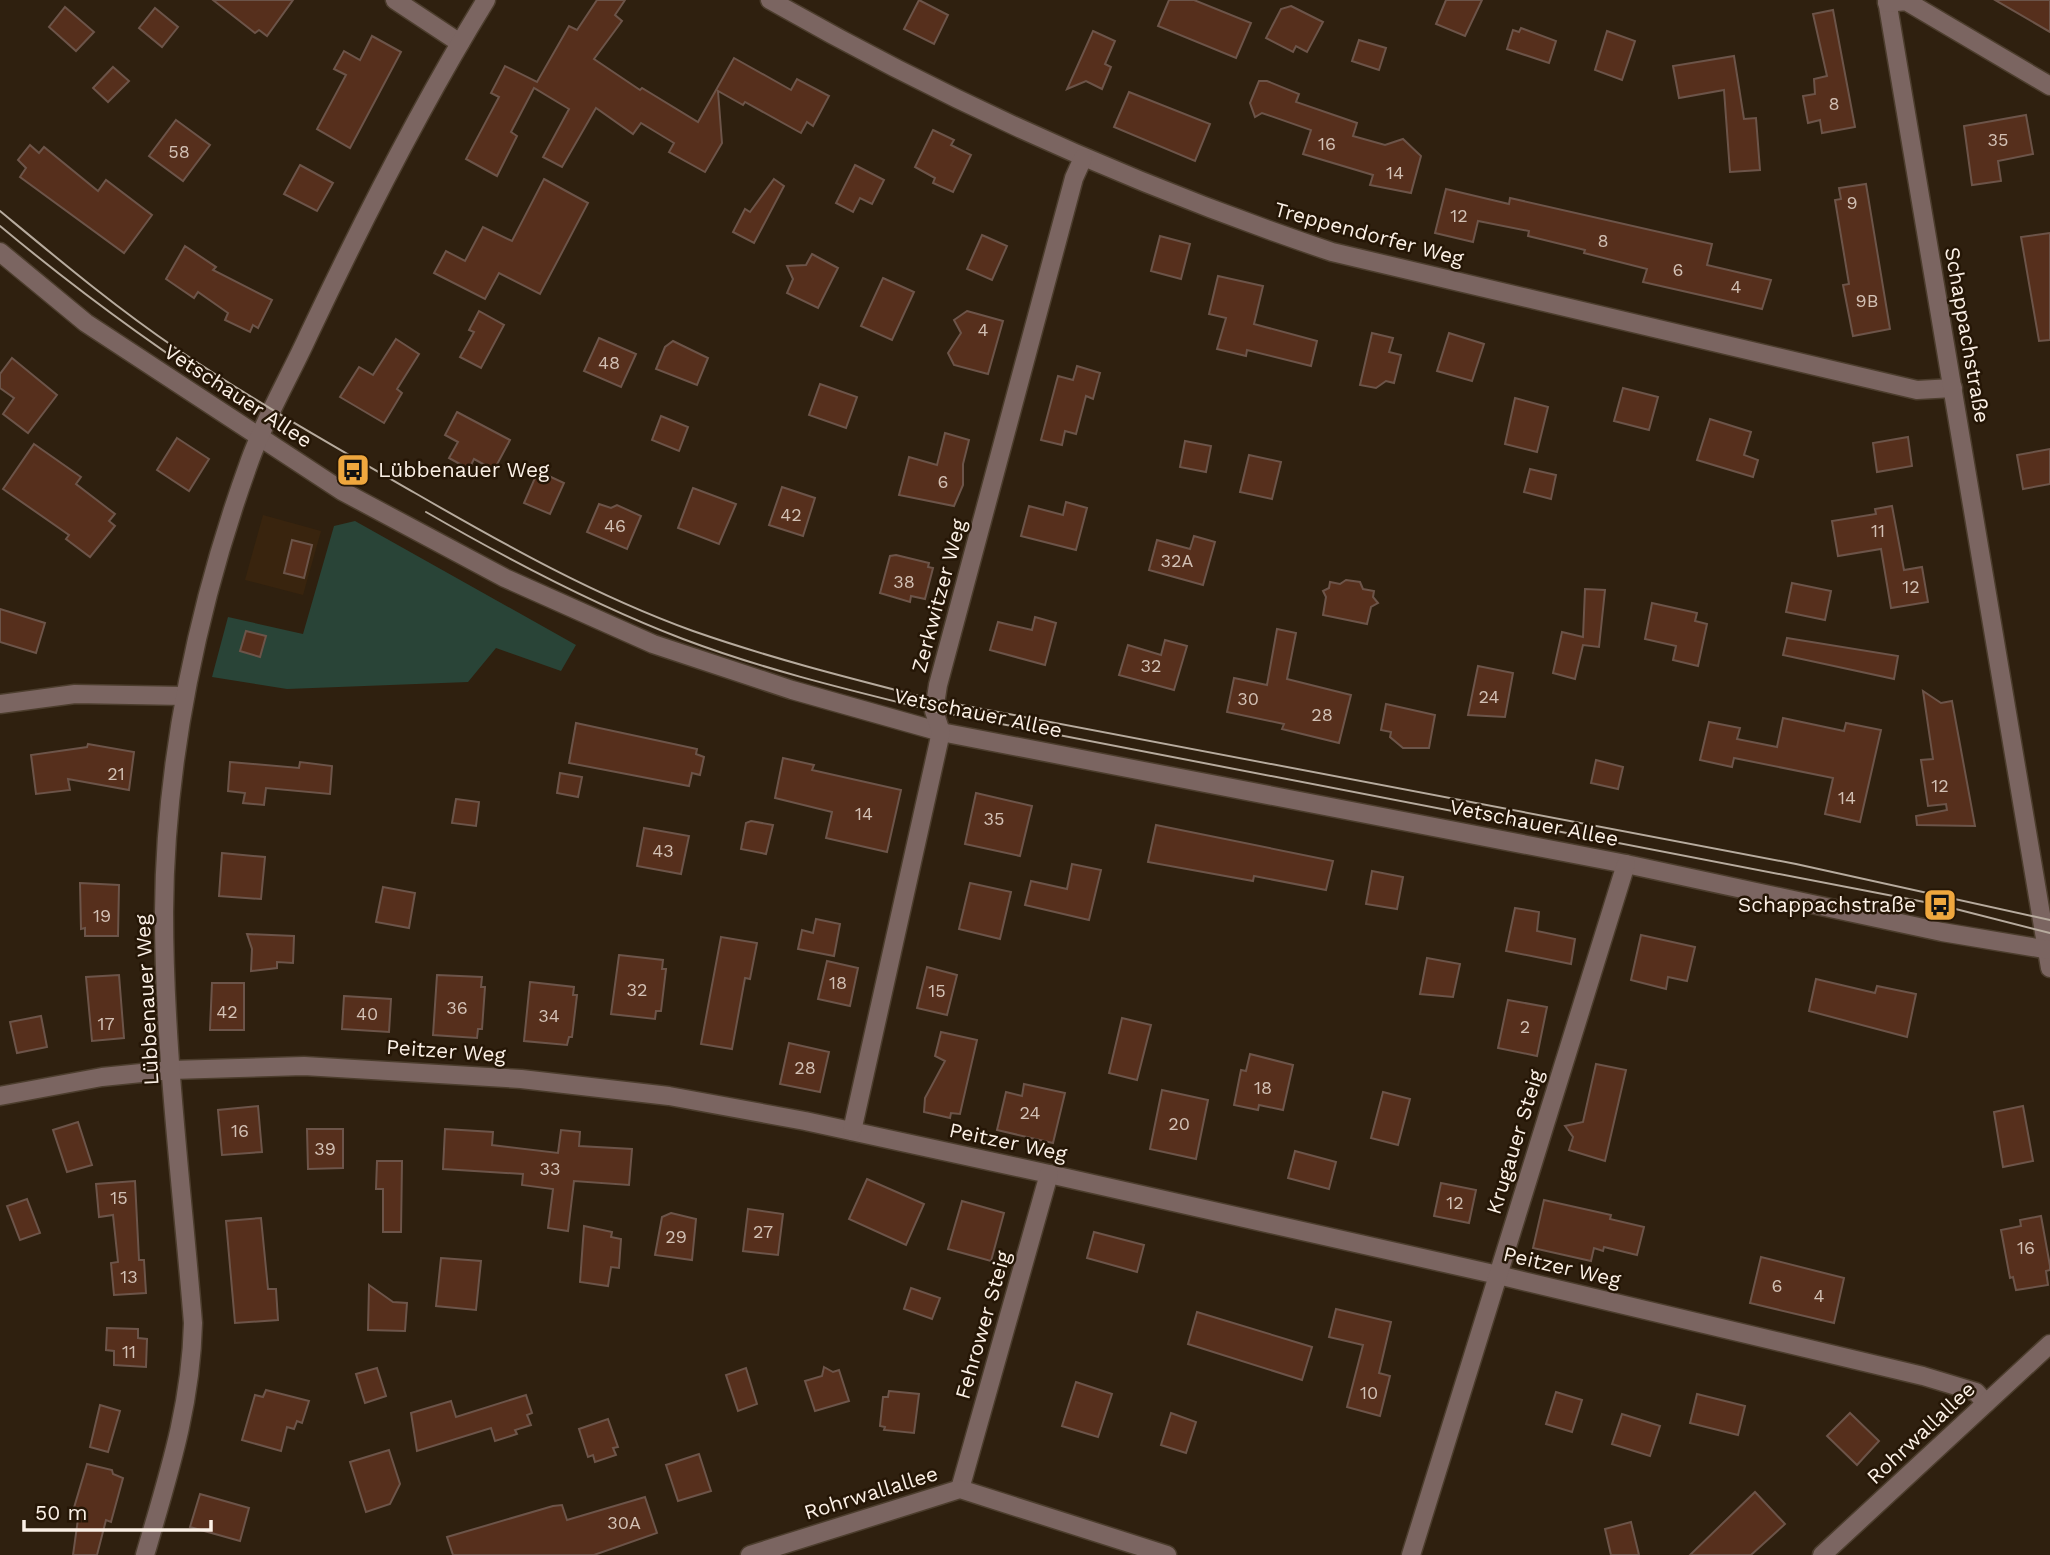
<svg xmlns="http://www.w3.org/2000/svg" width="2050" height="1555" font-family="'Work Sans',sans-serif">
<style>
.built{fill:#39240e}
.green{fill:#294437}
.building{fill:#562f1c;stroke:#6c5449;stroke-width:2}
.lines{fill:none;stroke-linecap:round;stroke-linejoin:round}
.minor-casing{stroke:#4c3d2d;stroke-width:21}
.minor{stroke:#7b6561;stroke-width:18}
.tram{stroke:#b7ab9e;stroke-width:2}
.labels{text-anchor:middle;stroke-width:5;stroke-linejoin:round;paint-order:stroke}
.number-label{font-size:18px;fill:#d2c0b4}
.street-label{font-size:21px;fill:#fbf0e6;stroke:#251606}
.poi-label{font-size:21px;fill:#fbf0e6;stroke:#251606;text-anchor:start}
</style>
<rect width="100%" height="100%" fill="#2f200f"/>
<path class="built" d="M263,515L321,531L303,595L245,580Z"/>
<path class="green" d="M355,521L576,645L561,671L496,648L468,682L287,689L212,677L228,617L303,634L334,526Z"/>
<g class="building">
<path d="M213,0H293L267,36L259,30L255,33Z"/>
<path d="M597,0H625L615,15L622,21L594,59L640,90L642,88L698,122L734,58L791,90L797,79L829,96L813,126L807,122L801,133L745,102L743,105L718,91L722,143L705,172L669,152L674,143L641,123L633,134L596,108L562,167L543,157L569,109L534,88L511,132L517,136L497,176L466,159L499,97L491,93L505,66L537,82L569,26L577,30Z"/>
<path d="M919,0L948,15L934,44L904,29Z"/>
<path d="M1169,0H1194L1251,23L1236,58L1158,26Z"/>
<path d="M1446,0H1482L1465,36L1436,24Z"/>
<path d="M1995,0H2050V32Z"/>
<path d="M1291,6L1323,22L1307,52L1296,46L1293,52L1266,38L1281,9Z"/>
<path d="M65,7L94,32L76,51L49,27Z"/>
<path d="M155,8L178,27L162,47L139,28Z"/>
<path d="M1833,10L1855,127L1822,133L1820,120L1808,123L1803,96L1815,94L1814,79L1827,76L1813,14Z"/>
<path d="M1521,28L1556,41L1549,63L1507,49L1513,30L1519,32Z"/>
<path d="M1093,31L1115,41L1105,64L1111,67L1102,89L1086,81L1067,89Z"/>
<path d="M1607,31L1635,41L1622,80L1595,70Z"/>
<path d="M372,36L401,52L350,148L317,129L346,75L334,69L344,51L360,60Z"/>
<path d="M1359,40L1386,48L1379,70L1352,61Z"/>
<path d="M1734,56L1744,119L1756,118L1760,170L1730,172L1724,90L1679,98L1673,66Z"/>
<path d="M113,67L129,81L108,102L93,88Z"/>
<path d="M1259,81H1267L1299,94L1296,102L1357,123L1353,136L1385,145L1403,139L1421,156L1411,193L1370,185L1373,175L1303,154L1311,130L1262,113L1255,117L1250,103Z"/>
<path d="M1129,92L1210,124L1195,161L1114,127Z"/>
<path d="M2026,115L2033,154L1998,161L2001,181L1972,185L1964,126Z"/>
<path d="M176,120L210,145L183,181L149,156Z"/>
<path d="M933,130L954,140L951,145L971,155L953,192L933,183L935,178L915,167Z"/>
<path d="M30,145L39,153L44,147L98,191L106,180L152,215L124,253L20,177L26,168L18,160Z"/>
<path d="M300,165L333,183L317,211L284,194Z"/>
<path d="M855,165L884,180L872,204L860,198L853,212L836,203Z"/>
<path d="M544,179L588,203L540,294L499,273L485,299L434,273L446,251L465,261L483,227L512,241Z"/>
<path d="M774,179L784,186L754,243L733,232L745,209L750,212Z"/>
<path d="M1866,184L1890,329L1853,336L1843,285L1849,284L1835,200L1841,199L1839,188Z"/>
<path d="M1446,189L1509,204L1510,198L1712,244L1707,265L1771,280L1762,309L1643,282L1647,269L1584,253L1585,250L1528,236L1529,231L1478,221L1473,242L1435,233Z"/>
<path d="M2050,233V340L2039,341L2021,237Z"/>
<path d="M982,235L1007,246L992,280L967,269Z"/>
<path d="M1160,236L1190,244L1181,279L1151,271Z"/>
<path d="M185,246L216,267L213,270L272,300L258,328L253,325L250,332L225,320L228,313L198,292L194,298L166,279Z"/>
<path d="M812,254L838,268L818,308L787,293L793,279L787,266L806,265Z"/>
<path d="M1218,276L1263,286L1254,324L1317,341L1311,366L1247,350L1246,356L1217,349L1226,318L1209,314Z"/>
<path d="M883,278L914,292L892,340L861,326Z"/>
<path d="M479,311L504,325L481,368L460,357L474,332L469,330Z"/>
<path d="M967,311L1003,321L988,374L954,365L948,353L961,333L954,320Z"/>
<path d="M1372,333L1393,338L1389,352L1401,355L1394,383L1386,381L1376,388L1360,385Z"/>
<path d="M1449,333L1484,344L1472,381L1437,371Z"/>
<path d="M599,338L636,354L621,387L584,371Z"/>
<path d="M396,339L419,354L397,389L402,393L384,423L340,397L359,367L373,375Z"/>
<path d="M673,341L708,358L697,385L656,369L665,347Z"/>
<path d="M12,358L57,395L28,433L3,414L14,398L0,388V374Z"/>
<path d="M1077,366L1100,373L1093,399L1086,396L1076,434L1065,431L1062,445L1041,440L1058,376L1073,380Z"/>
<path d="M820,384L857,397L846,428L809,415Z"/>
<path d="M1623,388L1658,397L1649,430L1614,421Z"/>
<path d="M1515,398L1548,407L1537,452L1505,444Z"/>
<path d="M457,412L510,440L494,470L474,459L469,469L449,458L458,442L445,435Z"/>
<path d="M661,416L688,427L679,451L652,440Z"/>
<path d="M1710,419L1751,432L1744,455L1758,460L1753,477L1697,460Z"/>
<path d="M945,433L969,440L963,464V485L954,506L899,495L909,457L937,465Z"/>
<path d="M1908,437L1912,466L1877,472L1873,443Z"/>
<path d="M177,438L209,459L189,491L157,470Z"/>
<path d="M1185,441L1211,446L1206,472L1180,467Z"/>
<path d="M34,444L81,477L76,484L115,514L109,521L115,526L90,557L66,539L69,535L3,489Z"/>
<path d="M2050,449V484L2023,489L2017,455Z"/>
<path d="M1249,455L1281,462L1272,499L1240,492Z"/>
<path d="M1530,469L1556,475L1551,499L1524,492Z"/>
<path d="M538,471L564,483L550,514L524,503Z"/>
<path d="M782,487L815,498L803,536L769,525Z"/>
<path d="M693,488L736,504L719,544L678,528Z"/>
<path d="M1066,502L1087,508L1076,550L1021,536L1029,506L1063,515Z"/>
<path d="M599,504L611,508L617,505L641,516L627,549L587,532Z"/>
<path d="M1892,506L1904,570L1922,567L1928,602L1891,608L1881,549L1838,556L1832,521L1876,514L1875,509Z"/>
<path d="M1194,536L1215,542L1203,585L1149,570L1157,540L1190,549Z"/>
<path d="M292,540L312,545L304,578L284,573Z"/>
<path d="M896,555L929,563L928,567L933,568L925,599L911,596L910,602L880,593L890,556Z"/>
<path d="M1346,580L1360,582L1363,589L1374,591L1373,597L1378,603L1371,607L1367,624L1323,615L1326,597L1323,591L1329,588L1330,582L1340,584Z"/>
<path d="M1792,583L1831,591L1825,620L1786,612Z"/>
<path d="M1585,589L1605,590L1599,647L1583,645L1575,679L1553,673L1562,632L1583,637Z"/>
<path d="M1652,603L1697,613L1695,621L1707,624L1698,666L1673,660L1676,646L1645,639Z"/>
<path d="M0,609L45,623L36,653L0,642Z"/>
<path d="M1035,617L1056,623L1045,665L990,650L998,622L1032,630Z"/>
<path d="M1277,629L1296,633L1287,679L1351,695L1339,743L1282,729L1284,724L1227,712L1234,678L1267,685Z"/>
<path d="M246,631L266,636L260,657L240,651Z"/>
<path d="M1787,638L1898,656L1894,679L1783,655Z"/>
<path d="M1165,640L1187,646L1174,690L1119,675L1128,645L1161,655Z"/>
<path d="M1478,666L1513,673L1505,717L1468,715Z"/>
<path d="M1923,691L1941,703L1952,701L1975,826L1917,825L1916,816L1947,810L1946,804L1928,806L1921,760L1933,759Z"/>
<path d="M1386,704L1435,715L1429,748H1403L1390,737L1391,732L1381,730Z"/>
<path d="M1783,718L1844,731L1846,723L1881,730L1860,822L1825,814L1833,778L1734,758L1732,767L1700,760L1709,722L1740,728L1737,739L1777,747Z"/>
<path d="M576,723L697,749L696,754L704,757L700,775L692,773L689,786L569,763Z"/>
<path d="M88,744L134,752L129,790L68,779L70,790L36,794L31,755L87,747Z"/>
<path d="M783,758L814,765L812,770L901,790L887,852L826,838L832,812L775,798Z"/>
<path d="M1596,760L1623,767L1618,789L1591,783Z"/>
<path d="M230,762L299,768L300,762L332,766L330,794L266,788L264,805L243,803L245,793L228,791Z"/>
<path d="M560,773L582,777L578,797L557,793Z"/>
<path d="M976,793L1032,806L1020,856L965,844Z"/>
<path d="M456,799L479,802L476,826L452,823Z"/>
<path d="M751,821L773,825L766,854L741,849L746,823Z"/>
<path d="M1156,825L1333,861L1326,890L1254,876L1253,881L1148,862Z"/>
<path d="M644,828L689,836L681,874L637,866Z"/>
<path d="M222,853L265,857L261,899L219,896Z"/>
<path d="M1072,864L1101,870L1089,920L1025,905L1031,881L1067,889Z"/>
<path d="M1372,871L1403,877L1397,909L1366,904Z"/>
<path d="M80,883L119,885L118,936H85V928L81,929Z"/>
<path d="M970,883L1011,892L1000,939L959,929Z"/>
<path d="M383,887L415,893L409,928L376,922Z"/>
<path d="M1515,908L1539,912L1537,931L1575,939L1571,964L1506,951Z"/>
<path d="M816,919L840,924L834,956L798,949L802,930L813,933Z"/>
<path d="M247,934L294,936L293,963L277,962V968L251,971L252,949Z"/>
<path d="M1641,935L1695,947L1687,981L1668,977L1666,989L1631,980Z"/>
<path d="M721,937L757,943L750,979L745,978L732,1049L701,1044Z"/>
<path d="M619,955L663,960L662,969H666L661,1011H656L655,1019L611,1014Z"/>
<path d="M1427,958L1460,964L1453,997L1420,994Z"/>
<path d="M827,961L858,968L850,1006L818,999Z"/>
<path d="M927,967L957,975L947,1015L917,1008Z"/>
<path d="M119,975L124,1038L92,1041L86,977Z"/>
<path d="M437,975L482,977L481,987H485L482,1029H478L477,1038L433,1035Z"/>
<path d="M1816,979L1875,993L1877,986L1916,994L1907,1037L1809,1011Z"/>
<path d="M530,982L574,987L573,995H577L572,1037H569L567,1045L524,1041Z"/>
<path d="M212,983H244V1030H210Z"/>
<path d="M344,996L391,999L389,1032L342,1029Z"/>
<path d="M1508,1000L1547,1007L1537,1056L1498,1048Z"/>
<path d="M41,1016L47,1047L17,1053L10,1022Z"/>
<path d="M1122,1018L1151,1025L1137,1080L1109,1073Z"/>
<path d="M941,1032L977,1040L960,1114L951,1113L950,1118L924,1112L925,1098L945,1061L935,1056Z"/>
<path d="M789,1043L829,1052L820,1092L780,1084Z"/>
<path d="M1250,1054L1293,1065L1283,1110L1259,1105L1258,1110L1234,1105L1241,1070L1246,1071Z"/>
<path d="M1596,1064L1626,1070L1605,1161L1569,1150L1573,1137L1565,1126L1583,1122Z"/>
<path d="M1024,1084L1065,1093L1053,1143L997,1130L1006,1092L1022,1096Z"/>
<path d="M1162,1090L1208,1100L1196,1159L1150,1149Z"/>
<path d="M1383,1092L1410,1099L1398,1145L1371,1138Z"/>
<path d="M258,1106L262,1152L222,1155L218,1110Z"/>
<path d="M2023,1106L2033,1161L2003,1167L1994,1112Z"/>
<path d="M78,1122L92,1165L67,1172L53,1130Z"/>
<path d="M307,1129H343V1168L308,1169Z"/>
<path d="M445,1129L493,1132L492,1145L558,1153L561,1130L580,1132L579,1146L632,1149L629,1185L574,1181L568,1231L548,1228L553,1189L522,1185L523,1174L443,1169Z"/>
<path d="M1295,1151L1336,1162L1329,1189L1288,1178Z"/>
<path d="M377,1161H402L401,1232H383V1189H376Z"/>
<path d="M867,1179L924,1204L906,1245L849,1219Z"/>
<path d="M135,1181L139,1260H144L146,1293L114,1295L111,1263L118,1262L113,1215L99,1217L96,1184Z"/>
<path d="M1441,1183L1476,1190L1469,1223L1434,1216Z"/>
<path d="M27,1199L40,1233L20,1240L7,1206Z"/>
<path d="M1544,1200L1611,1215L1610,1219L1644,1227L1637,1255L1604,1247L1603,1251L1594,1248L1591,1261L1533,1248Z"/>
<path d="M962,1201L1004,1213L991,1261L948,1249Z"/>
<path d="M748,1209L783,1214L778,1255L743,1251Z"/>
<path d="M671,1213L696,1219L692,1260L655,1255L662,1217Z"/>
<path d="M2041,1216L2050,1266V1270L2046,1271L2048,1285L2016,1290L2013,1277L2010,1278L2001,1230L2021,1226L2020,1220Z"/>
<path d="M261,1218L268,1289H276L278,1320L235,1323L226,1221Z"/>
<path d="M584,1226L612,1232L611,1237L621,1239L619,1268L611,1267L608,1286L580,1282Z"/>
<path d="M1094,1232L1144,1245L1137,1272L1087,1258Z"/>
<path d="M1761,1257L1844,1278L1834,1323L1750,1303Z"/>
<path d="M441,1258L481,1261L476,1310L436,1306Z"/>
<path d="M369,1285L393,1302L407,1303L405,1331L368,1330Z"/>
<path d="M911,1288L940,1298L932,1319L904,1309Z"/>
<path d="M1336,1309L1391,1322L1379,1373L1390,1376L1380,1416L1347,1407L1363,1345L1329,1337Z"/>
<path d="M1197,1312L1312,1347L1302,1380L1188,1344Z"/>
<path d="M107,1328L138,1329V1338L147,1339L146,1367L114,1365V1351L106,1350Z"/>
<path d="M824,1367L833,1372L839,1370L849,1401L815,1411L805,1381L822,1376Z"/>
<path d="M377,1368L386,1396L365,1403L356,1374Z"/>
<path d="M746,1368L757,1404L738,1411L726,1375Z"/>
<path d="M1076,1382L1112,1394L1098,1437L1062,1426Z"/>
<path d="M266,1390L309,1401L302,1423L297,1421L294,1429L287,1427L281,1451L242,1440L255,1395L263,1397Z"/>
<path d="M889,1391L919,1394L914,1433L884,1430L885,1427L880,1426L883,1397H888Z"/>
<path d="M1556,1392L1582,1400L1572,1432L1546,1424Z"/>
<path d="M1697,1394L1745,1406L1738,1435L1690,1423Z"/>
<path d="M526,1395L532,1413L527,1415L531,1425L515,1430L517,1434L495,1441L491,1428L417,1451L411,1413L451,1401L456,1417Z"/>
<path d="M100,1405L120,1411L108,1452L90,1447Z"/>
<path d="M1171,1413L1196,1422L1186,1453L1161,1445Z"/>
<path d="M1850,1413L1879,1441L1857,1465L1827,1436Z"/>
<path d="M1622,1414L1660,1426L1650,1456L1612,1444Z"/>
<path d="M608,1419L618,1447L613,1448L616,1455L595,1462L593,1455L588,1457L579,1429Z"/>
<path d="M389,1450L400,1484L390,1504L366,1512L350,1462Z"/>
<path d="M699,1454L711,1491L678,1501L666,1465Z"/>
<path d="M87,1464L112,1470L113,1474L123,1478L111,1522L106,1520L97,1555H73L79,1512L73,1511Z"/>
<path d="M1755,1492L1785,1524L1751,1555H1690Z"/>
<path d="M200,1494L249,1508L240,1541L190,1527Z"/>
<path d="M645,1497L657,1533L594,1555H453L447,1537L553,1506L562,1505L567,1520Z"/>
<path d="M1631,1522L1639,1555H1611L1605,1529Z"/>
</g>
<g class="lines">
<defs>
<g id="minor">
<path d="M395,0L460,43"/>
<path d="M770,0C950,103 1136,186 1332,252L1917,390L1953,388"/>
<path d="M1887,0L2050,968"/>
<path d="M1887,3L1906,1L2050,86"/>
<path d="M0,252L86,323L342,491L505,578L653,644L792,690L941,732L1626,864L1942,932L2050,950"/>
<path d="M0,704L75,694L185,696"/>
<path d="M0,1096L102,1077L171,1070L304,1066L521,1079L669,1096L805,1121L1049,1174L1498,1275L1923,1376L1976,1392L1986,1403"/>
<path d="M852,1131L941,732L934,711L938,685L1074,178L1083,158"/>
<path d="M960,1489L1049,1174"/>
<path d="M145,1555C168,1476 191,1407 193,1323C182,1187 164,1049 164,912C165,759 198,603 250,460C266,416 290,376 309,334C363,220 420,107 486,0"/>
<path d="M750,1555L960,1489L1167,1555"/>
<path d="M1411,1555L1626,864"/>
<path d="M1822,1555L2050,1344"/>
</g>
</defs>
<use href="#minor" class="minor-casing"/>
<use href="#minor" class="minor"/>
<g class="tram">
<path d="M0,211C58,259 115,307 177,349C254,401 335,447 415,493C505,545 596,596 693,631C773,659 853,679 935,700L1796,864L2050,920"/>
<path d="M0,226C78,291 157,349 242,403"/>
<path d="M426,512C509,560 594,605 683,639C765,670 849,690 934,711L1940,905L2050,933"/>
</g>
</g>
<defs>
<symbol id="bus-square" viewBox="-11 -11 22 22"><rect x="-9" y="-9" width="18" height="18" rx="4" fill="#efa73e" stroke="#251606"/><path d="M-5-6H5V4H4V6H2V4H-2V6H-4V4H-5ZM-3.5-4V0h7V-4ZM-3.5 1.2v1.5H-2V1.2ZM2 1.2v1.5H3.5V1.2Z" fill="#111"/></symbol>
</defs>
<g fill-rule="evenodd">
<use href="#bus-square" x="334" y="451" width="38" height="38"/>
<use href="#bus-square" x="1921" y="886" width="38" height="38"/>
</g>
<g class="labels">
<g class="number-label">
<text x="1834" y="110">8</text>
<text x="1998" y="146">35</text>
<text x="1327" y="150">16</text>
<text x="179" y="158">58</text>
<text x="1395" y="179">14</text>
<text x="1852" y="209">9</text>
<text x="1459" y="222">12</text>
<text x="1603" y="247">8</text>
<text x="1678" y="276">6</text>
<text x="1736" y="293">4</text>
<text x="1867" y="307">9B</text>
<text x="983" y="336">4</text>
<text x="609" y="369">48</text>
<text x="943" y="488">6</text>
<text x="791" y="521">42</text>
<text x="615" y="532">46</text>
<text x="1878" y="537">11</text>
<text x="1177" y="567">32A</text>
<text x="904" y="588">38</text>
<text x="1911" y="593">12</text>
<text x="1151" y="672">32</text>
<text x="1489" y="703">24</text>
<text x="1248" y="705">30</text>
<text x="1322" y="721">28</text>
<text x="116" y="780">21</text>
<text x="1940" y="792">12</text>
<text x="1847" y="804">14</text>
<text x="864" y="820">14</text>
<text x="994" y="825">35</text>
<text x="663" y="857">43</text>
<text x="102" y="922">19</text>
<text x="838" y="989">18</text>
<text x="637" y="996">32</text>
<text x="937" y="997">15</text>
<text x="457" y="1014">36</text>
<text x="227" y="1018">42</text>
<text x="367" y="1020">40</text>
<text x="549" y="1022">34</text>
<text x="106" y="1030">17</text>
<text x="1525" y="1033">2</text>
<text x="805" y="1074">28</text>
<text x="1263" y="1094">18</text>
<text x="1030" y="1119">24</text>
<text x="1179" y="1130">20</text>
<text x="240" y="1137">16</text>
<text x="325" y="1155">39</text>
<text x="550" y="1175">33</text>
<text x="119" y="1204">15</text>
<text x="1455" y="1209">12</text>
<text x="763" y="1238">27</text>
<text x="676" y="1243">29</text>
<text x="2026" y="1254">16</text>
<text x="129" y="1283">13</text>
<text x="1777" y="1292">6</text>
<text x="1819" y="1302">4</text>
<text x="129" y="1358">11</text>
<text x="1369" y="1399">10</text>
<text x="624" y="1529">30A</text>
</g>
<g class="street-label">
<text transform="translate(1369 234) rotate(15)" y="7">Treppendorfer Weg</text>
<text transform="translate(1967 335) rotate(80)" y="7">Schappachstraße</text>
<text transform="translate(238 396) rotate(33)" y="7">Vetschauer Allee</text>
<text transform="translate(939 596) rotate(-75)" y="7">Zerkwitzer Weg</text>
<text transform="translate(978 713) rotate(12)" y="7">Vetschauer Allee</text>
<text transform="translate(1534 823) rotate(11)" y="7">Vetschauer Allee</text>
<text transform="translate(147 1000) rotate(-93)" y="7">Lübbenauer Weg</text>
<text transform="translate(446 1051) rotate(4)" y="7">Peitzer Weg</text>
<text transform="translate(1008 1142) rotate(12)" y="7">Peitzer Weg</text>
<text transform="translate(1515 1142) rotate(-73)" y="7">Krugauer Steig</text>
<text transform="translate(1562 1267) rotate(13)" y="7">Peitzer Weg</text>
<text transform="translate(983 1325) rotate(-74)" y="7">Fehrower Steig</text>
<text transform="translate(1921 1433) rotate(-43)" y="7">Rohrwallallee</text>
<text transform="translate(871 1493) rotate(-17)" y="7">Rohrwallallee</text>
</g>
<g class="poi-label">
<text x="378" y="477">Lübbenauer Weg</text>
<text x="1916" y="912" text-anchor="end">Schappachstraße</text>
</g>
</g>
<path d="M24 1520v10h187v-10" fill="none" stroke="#fbf0e6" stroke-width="3.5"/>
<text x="35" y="1520" font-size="21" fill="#fbf0e6" stroke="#251606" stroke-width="5" paint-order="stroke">50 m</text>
</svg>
